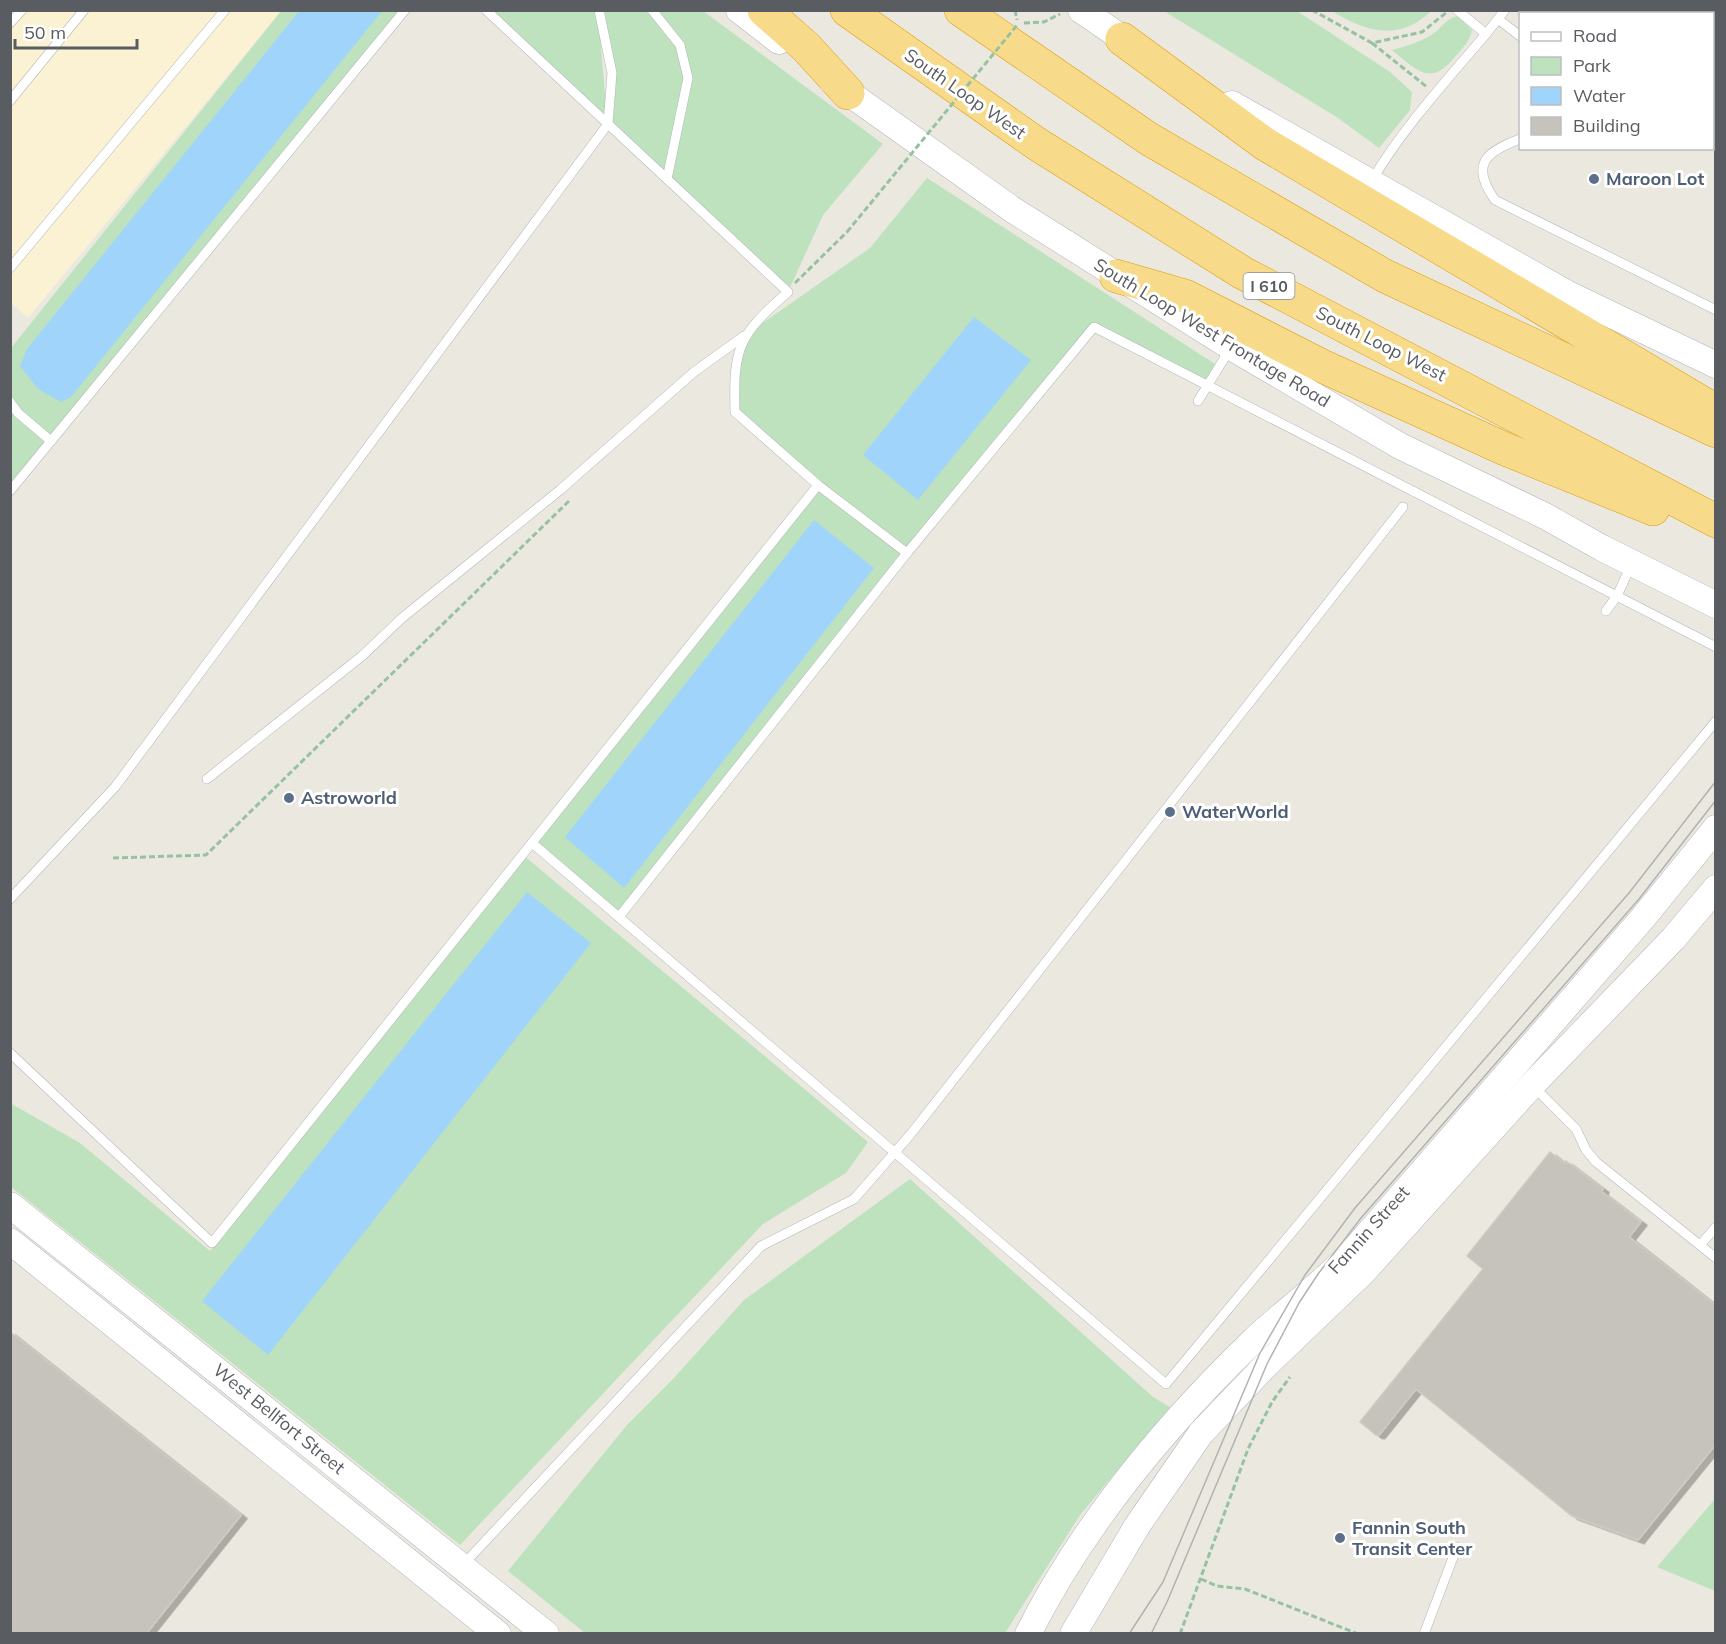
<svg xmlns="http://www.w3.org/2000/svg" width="1726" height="1644" font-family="Mulish,sans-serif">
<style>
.commercial{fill:#fbf2d4}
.green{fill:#bde2bd}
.water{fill:#a0d4fa}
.building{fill:#c6c3bd;stroke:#cfcabf;stroke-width:1.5;filter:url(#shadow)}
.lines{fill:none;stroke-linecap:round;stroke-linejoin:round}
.lane-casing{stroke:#b3b6ba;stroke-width:10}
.secondary-casing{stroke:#b4b7bc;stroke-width:27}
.highway-casing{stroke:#e09c0b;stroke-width:34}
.path{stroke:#97c2a2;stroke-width:3;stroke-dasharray:6 3;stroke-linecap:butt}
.lane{stroke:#fff;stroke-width:9}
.secondary{stroke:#fff;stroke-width:26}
.highway{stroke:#f7db8b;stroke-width:33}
.tram{stroke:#b1b2b2;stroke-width:1.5}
.path-bridge{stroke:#97c2a2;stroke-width:3;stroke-dasharray:6 3;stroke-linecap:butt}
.service-dot{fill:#5c6f8a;stroke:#fff;stroke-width:2}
.labels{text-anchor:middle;stroke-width:6;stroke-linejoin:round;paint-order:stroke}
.shield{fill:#fff;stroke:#8b8d90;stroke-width:1.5}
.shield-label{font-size:16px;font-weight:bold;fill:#595c60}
.street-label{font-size:18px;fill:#595c60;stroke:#fff}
.service-label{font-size:18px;font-weight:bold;fill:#4e5e75;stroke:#fff;text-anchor:start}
</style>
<defs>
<filter id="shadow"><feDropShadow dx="6" dy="3.5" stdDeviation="0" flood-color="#0004"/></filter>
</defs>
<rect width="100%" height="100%" fill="#ebe8e0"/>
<path class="commercial" d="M10,11H281L28,318L11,303Z"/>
<g class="green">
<path d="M281,11H405L11,491V348Z"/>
<path d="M486,11H598L607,119L612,73L599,11H703L883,144L823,215L788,292Z"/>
<path d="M1164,11H1297L1390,72L1412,92L1410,110L1379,148L1338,118Z"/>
<path d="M1332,11H1431C1399,42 1366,32 1332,11Z"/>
<path d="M1458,16L1472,30C1470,41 1462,49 1454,58C1430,87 1416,70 1392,50C1407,46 1421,42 1434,33C1443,27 1446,18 1458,16Z"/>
<path d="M927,178L1215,364L1205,386L1094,328L619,917L532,843L818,486L735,412L744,336L870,248Z"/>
<path d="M523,855L868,1142L846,1173L763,1224L460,1545L11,1187L10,1103L80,1143L210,1251Z"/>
<path d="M910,1179L1153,1397L1170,1407L1080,1515L1005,1633H585L508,1571L627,1425L674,1378L744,1300Z"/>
<path d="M1715,1499V1591L1657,1567Z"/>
</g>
<g class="water">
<path d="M300,10L382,11L71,397L61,402L38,389L20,366L27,349Z"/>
<path d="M974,317L1031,360L918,500L863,455Z"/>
<path d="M814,520L874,568L624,888L565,837Z"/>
<path d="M527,892L591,943L268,1355L202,1301Z"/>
</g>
<g class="building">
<path d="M1550,1152L1564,1163L1566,1161L1603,1189L1602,1192L1641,1222L1629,1237L1716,1306V1444L1638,1540L1572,1516L1416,1389L1379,1435H1376L1360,1422L1483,1269L1467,1256Z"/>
<path d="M10,1332L241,1515L146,1634H10Z"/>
</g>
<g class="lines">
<defs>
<g id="lane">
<path d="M486,10L667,179"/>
<path d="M652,10L680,45L688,78L667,179L788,292C739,335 733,346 735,412L818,485"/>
<path d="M1604,14L1612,10"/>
<path d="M1498,19L1520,36"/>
<path d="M10,23L22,10"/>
<path d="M1486,34L1505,10"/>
<path d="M1712,68L1716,67"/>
<path d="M10,101L84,10"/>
<path d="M1520,139C1485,152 1470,165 1495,200L1716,310"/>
<path d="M1371,182C1402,129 1446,81 1486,34L1457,10"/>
<path d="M10,268L225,10"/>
<path d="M1198,401L1230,349"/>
<path d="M10,402L18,413L51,441"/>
<path d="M10,491L405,10"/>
<path d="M1606,611L1617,596L1631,565"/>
<path d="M207,779L362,656L402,618L560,490L694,372L744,336"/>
<path d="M532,843L1166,1384L1716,721"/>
<path d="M10,899L115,787L608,124L612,73L599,10"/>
<path d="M619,917L907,553"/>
<path d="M10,1053L212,1243L818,485L907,553L1094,327L1716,647"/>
<path d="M1532,1085L1576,1129L1586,1150L1596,1162L1716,1258"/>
<path d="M1700,1245L1716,1227"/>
<path d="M462,1566L761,1246L854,1199L910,1135L1403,507"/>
<path d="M1424,1634L1457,1547"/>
</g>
<g id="secondary">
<path d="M739,10L779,41"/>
<path d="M1081,10L1138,49"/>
<path d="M832,81L1013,210L1231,347L1400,446L1545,516L1602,548L1716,605"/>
<path d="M1232,104L1570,295L1716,365"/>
<path d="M10,1205L546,1634"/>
<path d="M10,1241L498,1634"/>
<path d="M1028,1634C1083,1525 1166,1425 1253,1341C1286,1310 1323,1284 1354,1250L1642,919L1716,828"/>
<path d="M1073,1634L1137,1526L1201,1433L1267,1364L1364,1271L1532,1085L1673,939L1716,888"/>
</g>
<g id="highway">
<path d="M764,10L806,47L848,93"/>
<path d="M847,10L1037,144L1243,273L1716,521"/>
<path d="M961,10L1149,139L1385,276L1716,431"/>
<path d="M1122,39L1265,144L1709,407"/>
<path d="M1116,276L1185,296L1320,365L1505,449L1653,509"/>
</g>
</defs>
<use href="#lane" class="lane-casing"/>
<use href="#secondary" class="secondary-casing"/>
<use href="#highway" class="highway-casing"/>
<g class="path">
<path d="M1015,10L1017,20"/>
<path d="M1312,10L1372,43L1422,32L1447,12"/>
<path d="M1024,23L1044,22L1060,14"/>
<path d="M1372,43L1427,87"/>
<path d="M795,283L847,232"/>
<path d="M113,858L206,855L570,500"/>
<path d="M1201,1579L1217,1586L1245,1589L1358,1634"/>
<path d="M1180,1634L1248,1449L1272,1402L1290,1377"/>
</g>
<use href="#lane" class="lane"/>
<use href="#secondary" class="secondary"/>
<use href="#highway" class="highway"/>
<g class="tram">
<path d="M1129,1634L1163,1582L1260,1353L1305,1275L1355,1208L1629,893L1716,781"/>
<path d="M1151,1634L1167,1602L1267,1364L1299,1303L1318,1274L1361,1218L1639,899L1716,800"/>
</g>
<path class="path-bridge" d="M847,232L1018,24"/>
</g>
<g class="service-dot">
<circle cx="1594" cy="179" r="6"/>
<circle cx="289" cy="798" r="6"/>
<circle cx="1170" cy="812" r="6"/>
<circle cx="1340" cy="1538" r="6"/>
</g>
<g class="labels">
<rect class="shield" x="1243.5" y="273" width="51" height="26" rx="4.5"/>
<g class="shield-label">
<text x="1269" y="292">I 610</text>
</g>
<g class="street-label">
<text transform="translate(965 94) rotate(35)" y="6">South Loop West</text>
<text transform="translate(1212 333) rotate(31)" y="6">South Loop West Frontage Road</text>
<text transform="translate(1381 344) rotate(27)" y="6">South Loop West</text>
<text transform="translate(1369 1230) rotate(-48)" y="6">Fannin Street</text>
<text transform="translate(279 1419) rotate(39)" y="6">West Bellfort Street</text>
</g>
<g class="service-label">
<text x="1606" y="185">Maroon Lot</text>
<text x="301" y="804">Astroworld</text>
<text x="1182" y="818">WaterWorld</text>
<text x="1352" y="1534">Fannin South<tspan x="1352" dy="21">Transit Center</tspan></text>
</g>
</g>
<rect width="1726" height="1644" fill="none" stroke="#595c60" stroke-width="24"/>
<rect x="1519" y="12" width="195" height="138" fill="#ffffff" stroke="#bdbebf" stroke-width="1.5"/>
<rect x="1531" y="32" width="30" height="9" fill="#ffffff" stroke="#bdbebf" stroke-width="1.5"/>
<text x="1573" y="42" font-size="18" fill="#595c60">Road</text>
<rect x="1531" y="57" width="30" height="18" fill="#bde2bd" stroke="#bdbebf" stroke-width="1.5"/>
<text x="1573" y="72" font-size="18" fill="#595c60">Park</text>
<rect x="1531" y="87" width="30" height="18" fill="#a0d4fa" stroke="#bdbebf" stroke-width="1.5"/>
<text x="1573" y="102" font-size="18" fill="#595c60">Water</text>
<rect x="1531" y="117" width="30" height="18" fill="#c6c3bd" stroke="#bdbebf" stroke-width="1.5"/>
<text x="1573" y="132" font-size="18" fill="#595c60">Building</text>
<path d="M15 39v9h122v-9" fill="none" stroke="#595c60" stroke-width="3"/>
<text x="24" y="39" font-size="18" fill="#595c60" stroke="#ffffff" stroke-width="4.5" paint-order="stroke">50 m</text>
</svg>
